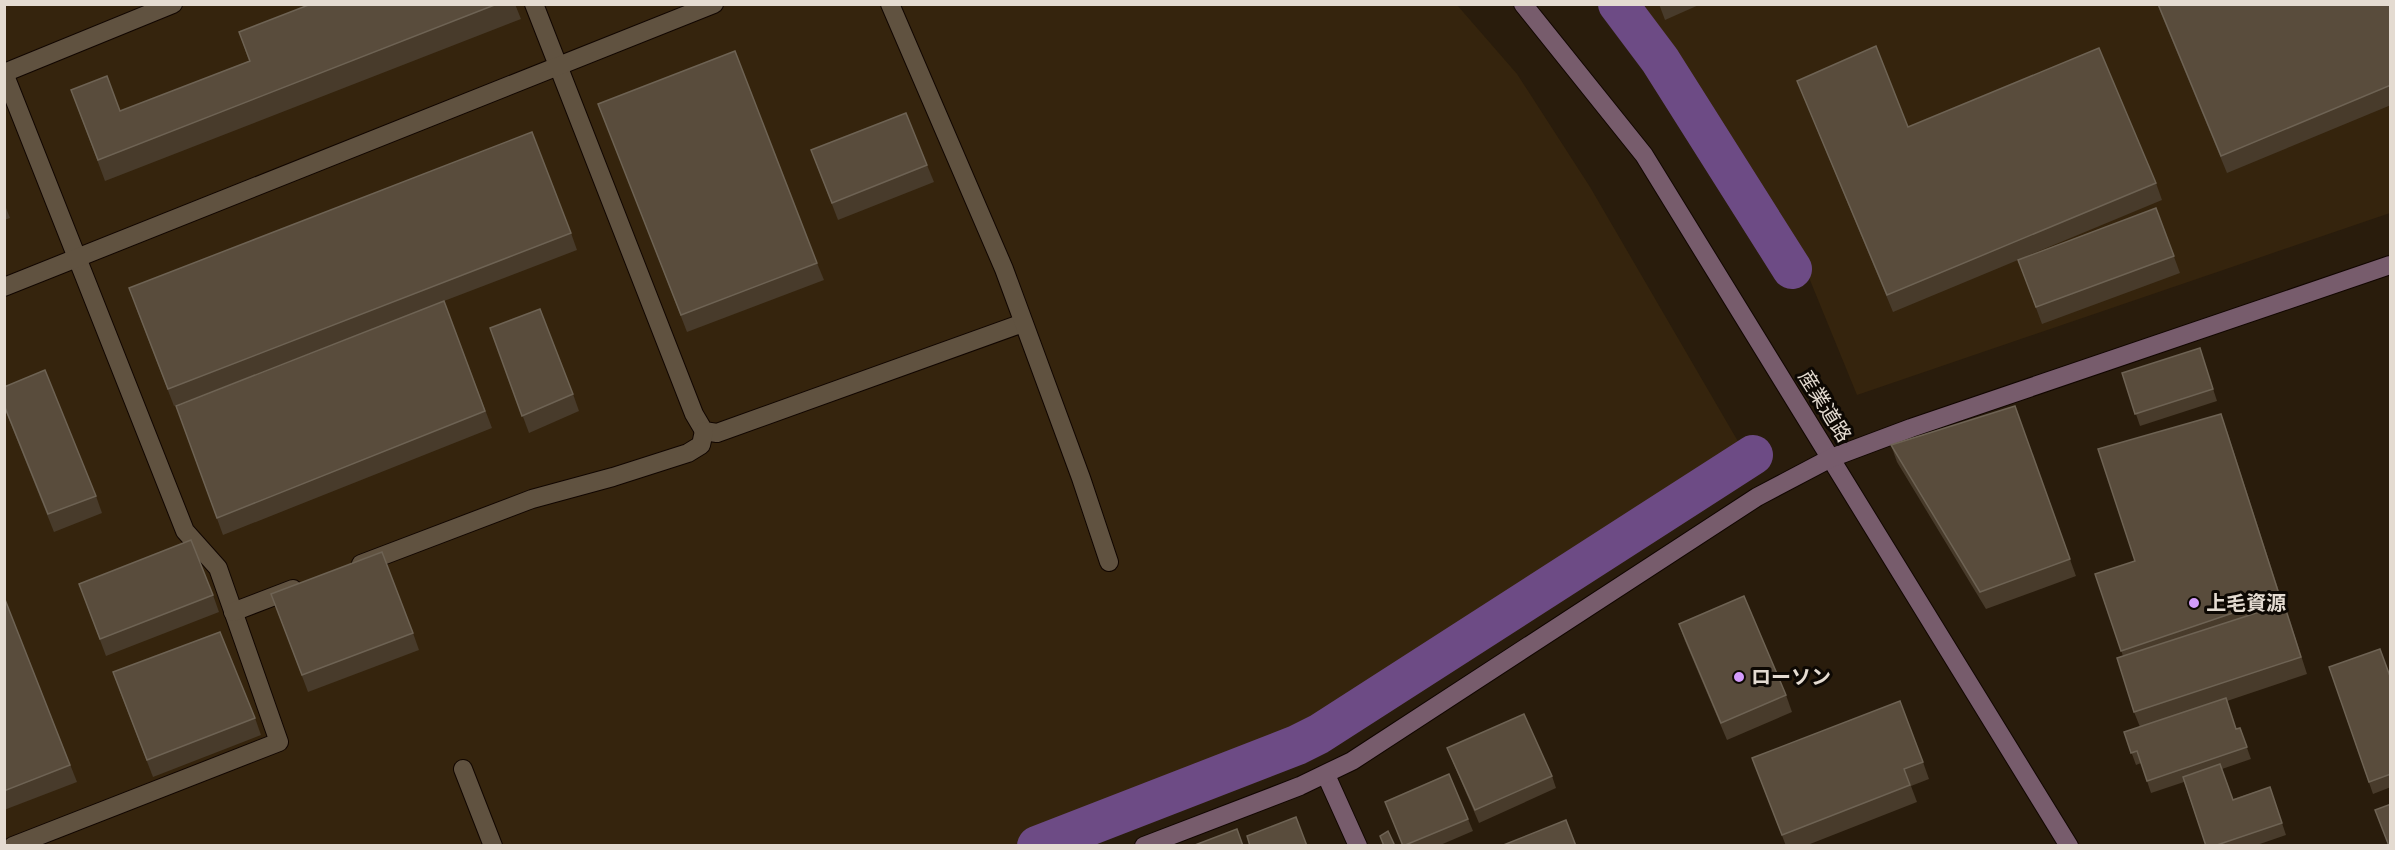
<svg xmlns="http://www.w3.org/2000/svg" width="2395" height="850" font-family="'Varela Round','Noto Sans JP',sans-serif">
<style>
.built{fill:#35240d}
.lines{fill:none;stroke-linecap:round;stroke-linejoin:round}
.canal{stroke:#6d4b85;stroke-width:40}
.lane-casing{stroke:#110600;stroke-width:20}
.secondary-casing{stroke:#110600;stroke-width:20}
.lane{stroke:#605240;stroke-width:18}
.secondary{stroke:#775c6c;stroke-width:18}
.wall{fill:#483b2b}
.shaded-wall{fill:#342717}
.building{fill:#594c3c;stroke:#6e6354;stroke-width:1.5}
.poi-dot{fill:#d49cfc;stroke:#0d0803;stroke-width:2}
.labels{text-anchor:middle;stroke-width:6;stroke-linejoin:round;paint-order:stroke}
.street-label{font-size:20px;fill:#e4dbd1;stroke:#0d0803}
.poi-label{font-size:20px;font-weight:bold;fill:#e4dbd1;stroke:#0d0803;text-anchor:start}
</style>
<rect width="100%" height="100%" fill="#291c0c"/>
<g class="built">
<path d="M5,5H1457L1517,74L1590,187L1743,450L1303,734L1019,845L5,846Z"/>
<path d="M1632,5H2390V213L1857,395L1803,263L1683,73Z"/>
</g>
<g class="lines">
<g class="canal">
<path d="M1618,4L1660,60L1792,269"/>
<path d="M1037,846L1297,745L1319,734L1753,455"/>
</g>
<defs>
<g id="lane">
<path d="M534,4L694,414L704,431L717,433L1023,323"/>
<path d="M890,4L1004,269L1081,478L1109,562"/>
<path d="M4,73L185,531L218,568L279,742L13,846"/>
<path d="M4,73L173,4"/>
<path d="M4,287L714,4"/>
<path d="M361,564L532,499L613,477L688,453L701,445L704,431"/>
<path d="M233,612L293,589"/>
<path d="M463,769L493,846"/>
</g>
<g id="secondary">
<path d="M1523,4L1644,155L2069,846"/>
<path d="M1326,775L1358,846"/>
<path d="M1144,846L1300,786L1352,761L1757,497L1831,458L1911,428L2390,265"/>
</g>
</defs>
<use href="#lane" class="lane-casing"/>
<use href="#secondary" class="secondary-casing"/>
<use href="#lane" class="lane"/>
<use href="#secondary" class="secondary"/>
</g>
<g class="wall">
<path d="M311,4H515L521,19L105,181L71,90L120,111L249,61L239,32Z"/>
<path d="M1659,4H1701L1665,20Z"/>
<path d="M2157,4H2391V105L2227,173Z"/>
<path d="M1797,81L1908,127L2156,183L2162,200L2027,256L2156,208L2180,273L2042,324L2018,260L1893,312L1804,98Z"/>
<path d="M605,121L817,263L824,280L687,332Z"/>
<path d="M811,150L927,165L934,182L838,220Z"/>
<path d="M4,203L10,218L4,220Z"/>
<path d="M571,233L577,250L444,301L492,428L223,535L176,406L383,325L174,406L135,305Z"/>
<path d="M490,328L573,394L579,411L529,433Z"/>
<path d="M2204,361L2217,401L2140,426L2122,373Z"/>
<path d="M4,387L96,496L102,513L54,532L4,407Z"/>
<path d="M2015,406L2076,576L1986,609L1897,462L1891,445Z"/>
<path d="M2227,431L2283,604L2290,621L2307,674L2227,701L2236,729L2240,728L2251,759L2222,769L2233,799L2270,787L2286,835L2254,846H2206L2184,782L2151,793L2141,763L2136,765L2124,732L2140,727L2134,712L2123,656L2095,574L2135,561Z"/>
<path d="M79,584L213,595L219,612L106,656Z"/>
<path d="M271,594L413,633L419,650L308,692Z"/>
<path d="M4,597L77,782L4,810Z"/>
<path d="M1679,624L1786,695L1792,712L1727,740L1685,641Z"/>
<path d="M2329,667L2391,679V787L2373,794Z"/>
<path d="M119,689L255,718L261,735L153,777Z"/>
<path d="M1447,748L1552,776L1556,788L1479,823L1452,760Z"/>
<path d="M1752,758L1923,762L1929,779L1911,786L1917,802L1805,846H1786Z"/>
<path d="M1385,802L1468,819L1473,831L1438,846H1403Z"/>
</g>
<path class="shaded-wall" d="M2221,414L2227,431L2286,614L2280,597Z"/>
<g class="building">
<path d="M311,4H497L98,160L71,90L107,76L120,111L250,61L239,32Z"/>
<path d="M2158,4H2391V85L2221,156Z"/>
<path d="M1876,46L1908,127L2099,48L2156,183L1887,295L1797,81Z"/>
<path d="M735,51L817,263L681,315L598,104Z"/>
<path d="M906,113L927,165L832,203L811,150Z"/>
<path d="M532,132L571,233L168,389L129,288Z"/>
<path d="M2156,208L2174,256L2036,307L2018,260Z"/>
<path d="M444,301L485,411L217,518L176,406Z"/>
<path d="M540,309L573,394L522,416L490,328Z"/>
<path d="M2200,348L2213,389L2135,414L2122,373Z"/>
<path d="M45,370L96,496L48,514L4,405V387Z"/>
<path d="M2015,406L2070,559L1980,592L1891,445Z"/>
<path d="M2221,414L2280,597L2121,651L2095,574L2135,561L2098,449Z"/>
<path d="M191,540L213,595L100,639L79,584Z"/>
<path d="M382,552L413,633L302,675L271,594Z"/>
<path d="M1744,596L1786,695L1721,723L1679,624Z"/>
<path d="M4,597L70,765L4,791Z"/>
<path d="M2284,604L2301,657L2134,712L2117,658Z"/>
<path d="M220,632L255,718L147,760L113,672Z"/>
<path d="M2380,649L2391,679V774L2369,782L2329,667Z"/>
<path d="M2226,698L2236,729L2240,728L2247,747L2147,781L2137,751L2131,753L2124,732Z"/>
<path d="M1900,701L1923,762L1904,769L1910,785L1782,835L1752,758Z"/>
<path d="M1524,714L1552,776L1475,810L1447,748Z"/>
<path d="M2220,764L2233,800L2270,787L2282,823L2214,846H2206L2183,777Z"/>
<path d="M1449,774L1468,819L1403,846L1385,802Z"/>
<path d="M2391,804V846H2389L2375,810Z"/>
<path d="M1296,817L1307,846H1250L1247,836Z"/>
<path d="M1566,820L1576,846H1501Z"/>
<path d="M1237,829L1243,846L1195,845Z"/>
<path d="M1388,831L1395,846H1384L1380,836Z"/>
</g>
<g class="poi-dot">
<circle cx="2194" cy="603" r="6"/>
<circle cx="1739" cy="677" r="6"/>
</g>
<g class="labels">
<g class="street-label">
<text transform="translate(1825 406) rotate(58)" y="7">産業道路</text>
</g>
<g class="poi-label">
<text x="2206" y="610">上毛資源</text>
<text x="1751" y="684">ローソン</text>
</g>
</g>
<rect width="2395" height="850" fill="none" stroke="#e4dbd1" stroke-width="12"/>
</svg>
